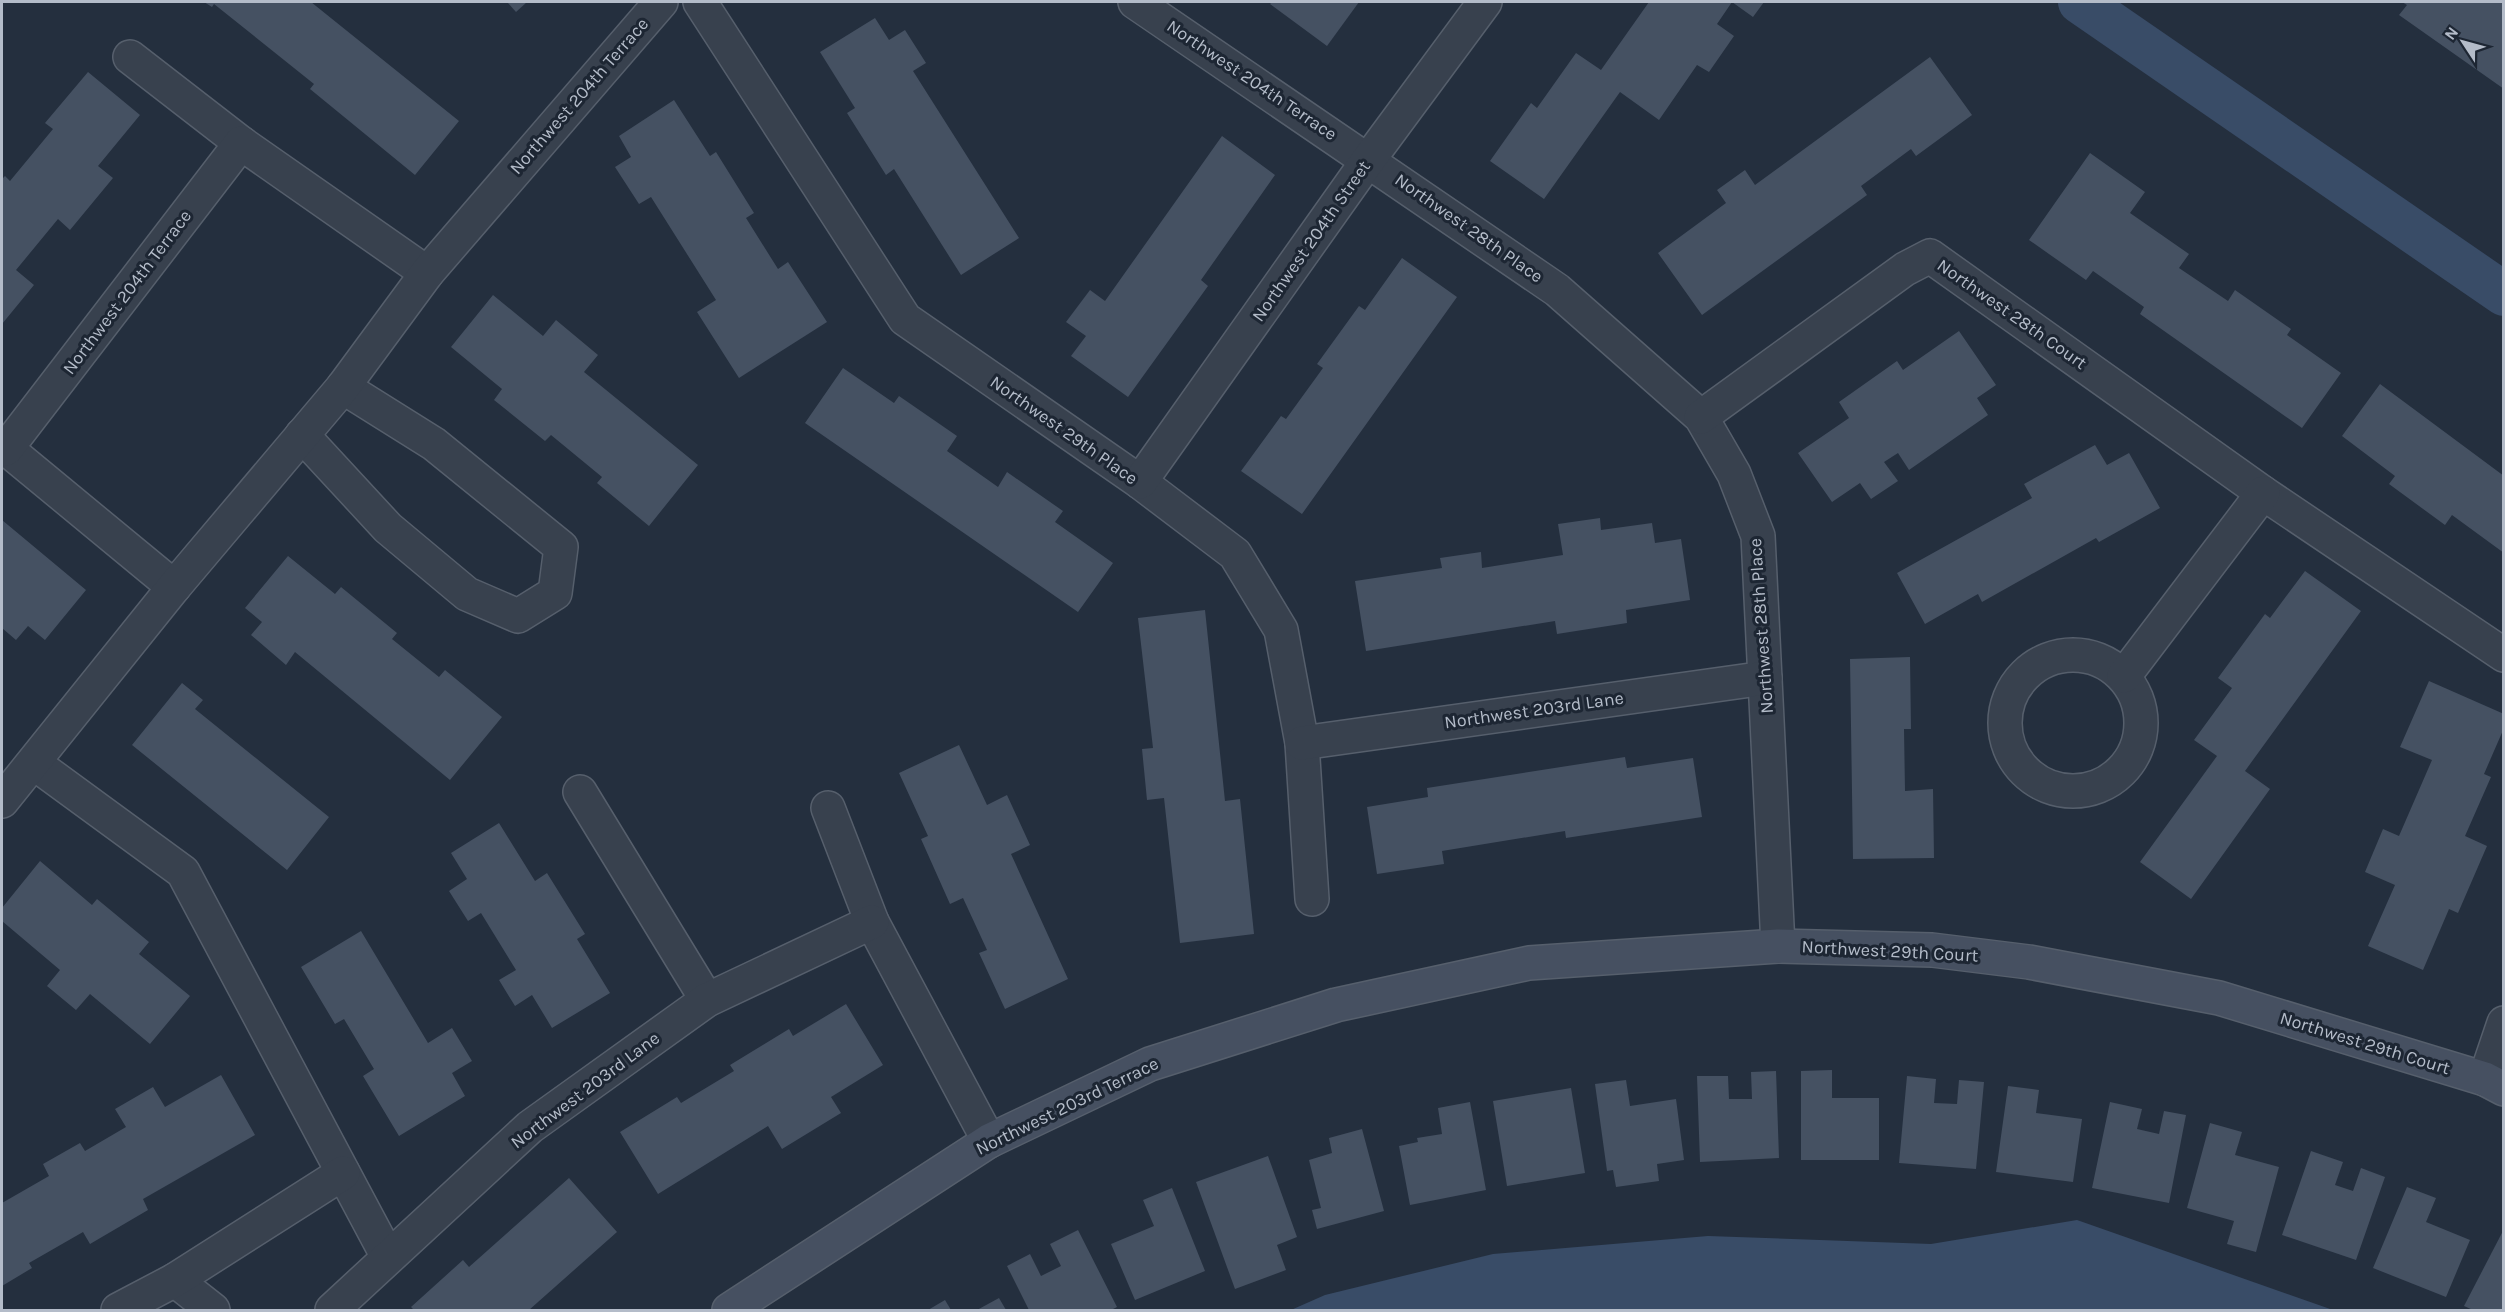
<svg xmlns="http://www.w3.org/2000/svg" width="2505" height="1312" font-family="Karla,sans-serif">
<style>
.water{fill:#394c67}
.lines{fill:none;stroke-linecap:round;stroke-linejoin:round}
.canal{stroke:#394c67;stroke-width:44}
.building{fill:#455162}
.street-casing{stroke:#565f6c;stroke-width:36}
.secondary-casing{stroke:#565f6c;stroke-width:36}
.street{stroke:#38414e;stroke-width:33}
.secondary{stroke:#465061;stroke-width:33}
.labels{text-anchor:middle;stroke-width:6;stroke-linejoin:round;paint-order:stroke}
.street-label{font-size:18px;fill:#b4bcc9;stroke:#1d2633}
</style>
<rect width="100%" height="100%" fill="#242f3e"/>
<path class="water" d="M2077,1220L2333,1310H1291L1325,1295L1493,1254L1708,1236L1931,1244Z"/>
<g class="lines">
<path class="canal" d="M2080,2L2504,294"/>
</g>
<g class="building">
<path d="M204,2H311L459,121L415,175L310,89L314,84L214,4L212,7Z"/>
<path d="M507,2H527L516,12Z"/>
<path d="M1272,2H1359L1327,46L1270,4Z"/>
<path d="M1649,2H1764L1753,17L1732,2L1717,24L1734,36L1709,72L1697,65L1659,120L1620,92L1544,199L1490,161L1531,103L1537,108L1576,53L1601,70Z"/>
<path d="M2402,2H2504V89L2399,15L2407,5Z"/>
<path d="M875,18L889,40L905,30L926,63L913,71L1019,238L961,275L894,169L886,175L847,113L855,108L820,52Z"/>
<path d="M1930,57L1972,115L1916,156L1911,149L1861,186L1867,195L1702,315L1658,253L1726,203L1717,190L1745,170L1755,185Z"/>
<path d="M88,72L140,115L98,166L113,178L70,230L58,219L16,270L34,285L2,324V179L5,176L10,181L53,129L45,123Z"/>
<path d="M674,100L710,156L716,152L754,213L746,218L778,269L788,262L827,322L739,378L697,312L716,300L651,197L639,204L615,167L631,157L619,136Z"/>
<path d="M1222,136L1275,175L1201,280L1208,286L1128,397L1071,356L1086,336L1066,322L1090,290L1105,301Z"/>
<path d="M2090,153L2145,192L2130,213L2189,254L2179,268L2228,301L2235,290L2291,329L2287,335L2341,373L2302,428L2140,314L2144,307L2093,271L2086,280L2029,240Z"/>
<path d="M1402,258L1457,297L1302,514L1241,471L1281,416L1286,419L1323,368L1317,364L1359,306L1365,310Z"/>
<path d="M493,295L543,336L556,320L598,355L584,372L698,465L649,526L597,483L602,477L551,435L545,441L494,400L502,389L451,347Z"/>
<path d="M1959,331L1996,385L1977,398L1988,415L1909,470L1898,453L1884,462L1898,481L1871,499L1860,483L1832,502L1798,453L1849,418L1839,402L1897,361L1903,370Z"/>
<path d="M843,368L894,403L899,396L957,436L947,451L998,487L1007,472L1063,511L1055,522L1113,563L1078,612L805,423Z"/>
<path d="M2380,384L2504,476V553L2452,515L2445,525L2389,484L2395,476L2342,436Z"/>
<path d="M2095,445L2107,465L2129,453L2160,508L2099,542L2096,538L1982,602L1978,594L1925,624L1897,573L2032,498L2024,484Z"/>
<path d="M1600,518L1601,530L1652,523L1655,543L1681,539L1690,600L1626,610L1627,623L1557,634L1555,621L1366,651L1355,581L1442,568L1440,558L1481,552L1482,568L1563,555L1558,524Z"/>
<path d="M2,520L86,590L45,640L28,626L16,640L2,628Z"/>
<path d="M288,556L335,594L341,587L397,633L392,639L439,677L445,670L502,717L450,780L295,652L286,665L251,635L262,622L245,608Z"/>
<path d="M2305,571L2361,611L2245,771L2270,789L2191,899L2140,862L2217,756L2194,740L2232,688L2218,678L2265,614L2270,618Z"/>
<path d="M1205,610L1225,801L1240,799L1254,934L1180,943L1164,798L1147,800L1142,749L1153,748L1138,618Z"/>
<path d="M1910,657L1911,729H1904L1905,791L1933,789L1934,858L1853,859L1850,659Z"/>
<path d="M2429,681L2504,714V728L2484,774L2491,777L2465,836L2487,846L2458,913L2449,909L2423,970L2368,946L2395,885L2365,872L2383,829L2399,836L2432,760L2400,747Z"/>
<path d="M182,683L203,700L195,709L329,817L287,870L132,745Z"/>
<path d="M959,745L987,805L1007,795L1030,845L1011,854L1068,979L1005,1009L979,953L987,950L963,898L950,904L921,839L928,836L899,773Z"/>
<path d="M1625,757L1627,768L1693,758L1702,817L1566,838L1565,831L1442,851L1444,864L1377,874L1367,807L1428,797L1427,788Z"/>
<path d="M499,823L535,881L547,873L585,934L577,939L610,993L552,1028L532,995L515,1006L499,980L516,970L481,913L468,921L449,891L467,879L451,853Z"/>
<path d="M40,861L92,905L97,899L149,942L139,954L190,996L150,1044L90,994L76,1010L47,986L60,970L2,921V908Z"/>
<path d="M361,931L428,1043L452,1028L472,1061L452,1073L465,1096L399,1136L363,1076L374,1069L344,1019L335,1024L301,967Z"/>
<path d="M846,1004L883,1065L831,1097L841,1113L782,1149L768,1126L658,1194L620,1132L677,1097L681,1103L734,1071L730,1065L789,1029L793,1036Z"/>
<path d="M1832,1070V1098H1879V1160H1801V1071Z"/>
<path d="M1776,1071L1779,1158L1700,1162L1697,1076H1728L1729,1099H1752L1751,1072Z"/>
<path d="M221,1075L255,1135L143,1199L148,1210L90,1244L83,1232L29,1263L32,1268L2,1286V1203L49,1176L43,1164L80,1143L85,1151L126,1127L115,1109L153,1087L165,1107Z"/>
<path d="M1907,1076L1936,1079L1934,1103L1957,1104L1959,1080L1984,1082L1976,1169L1899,1163Z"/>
<path d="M1626,1080L1630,1106L1676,1099L1684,1160L1657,1164L1659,1181L1616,1187L1613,1170L1607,1171L1595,1084Z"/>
<path d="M2008,1086L2039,1090L2036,1113L2082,1119L2073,1182L1996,1172Z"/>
<path d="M1571,1088L1585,1173L1507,1186L1493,1101Z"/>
<path d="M1470,1102L1486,1190L1410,1205L1399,1146L1418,1142L1417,1138L1442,1134L1438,1108Z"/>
<path d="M2110,1102L2142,1109L2137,1129L2159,1134L2164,1111L2186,1115L2169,1203L2092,1188Z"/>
<path d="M2210,1123L2242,1132L2235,1155L2279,1167L2256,1252L2227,1244L2234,1221L2187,1208Z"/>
<path d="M1362,1129L1384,1211L1317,1229L1312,1210L1321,1208L1309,1160L1332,1153L1329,1138Z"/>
<path d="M2311,1151L2343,1162L2335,1185L2353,1191L2361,1168L2385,1177L2356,1260L2282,1235Z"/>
<path d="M1268,1156L1297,1237L1277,1245L1286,1270L1235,1289L1196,1182Z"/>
<path d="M569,1178L617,1232L529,1310H414L411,1307L463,1260L469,1267Z"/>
<path d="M2407,1187L2436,1198L2426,1222L2470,1240L2446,1297L2373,1268Z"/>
<path d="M1172,1188L1205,1271L1135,1300L1111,1244L1154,1226L1143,1200Z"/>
<path d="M2504,1229V1310H2473L2464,1306Z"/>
<path d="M1078,1230L1117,1307L1111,1310H1029L1007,1266L1030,1254L1041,1276L1061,1266L1050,1244Z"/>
<path d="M999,1298L1006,1310H977Z"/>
<path d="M945,1300L951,1310H928Z"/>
</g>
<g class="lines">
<defs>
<g id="street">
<path d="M700,2L905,319L1140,482L1235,554L1281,630L1302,743L1312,899"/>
<path d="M1135,2L1557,290L1701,417L1734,474L1758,536L1778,946"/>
<path d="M130,57L241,143"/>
<path d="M1701,417L1905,269L1930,256L2263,493L2504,655"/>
<path d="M302,435L388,528L467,594L518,616L555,593L561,547L434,444L343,387"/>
<path d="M2,445L174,587"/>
<path d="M6,449L241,143L427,273"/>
<path d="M1140,482L1369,159L1485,2"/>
<circle cx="2073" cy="723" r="68"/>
<path d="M2124,676L2263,493"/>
<path d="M1302,743L1765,678"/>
<path d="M34,763L183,872L388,1257"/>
<path d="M580,792L707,1000"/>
<path d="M2,801L174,587L343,387L427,273L661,2"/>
<path d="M828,808L872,922L989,1141"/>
<path d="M2485,1079L2504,1023"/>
<path d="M175,1280L213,1310"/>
<path d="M118,1310L175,1280L343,1173"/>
<path d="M332,1310L530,1127L707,1000L872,922"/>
</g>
<path id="secondary" d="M729,1310L989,1141L1150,1064L1336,1005L1529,963L1778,946L1932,950L2029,962L2219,998L2485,1079L2504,1089"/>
</defs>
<use href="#street" class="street-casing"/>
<use href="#secondary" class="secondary-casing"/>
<use href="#street" class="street"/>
<use href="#secondary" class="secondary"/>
</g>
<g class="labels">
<g class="street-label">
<text transform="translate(1252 80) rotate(34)" y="6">Northwest 204th Terrace</text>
<text transform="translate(579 96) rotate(-49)" y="6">Northwest 204th Terrace</text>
<text transform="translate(1469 228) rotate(35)" y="6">Northwest 28th Place</text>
<text transform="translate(1311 241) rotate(-55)" y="6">Northwest 204th Street</text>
<text transform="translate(127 292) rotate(-53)" y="6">Northwest 204th Terrace</text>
<text transform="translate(2012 314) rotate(35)" y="6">Northwest 28th Court</text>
<text transform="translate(1064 430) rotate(35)" y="6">Northwest 29th Place</text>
<text transform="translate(1761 626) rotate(-94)" y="6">Northwest 28th Place</text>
<text transform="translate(1534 710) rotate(-8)" y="6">Northwest 203rd Lane</text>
<text transform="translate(1890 951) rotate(3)" y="6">Northwest 29th Court</text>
<text transform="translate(2365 1043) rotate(17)" y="6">Northwest 29th Court</text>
<text transform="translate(585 1090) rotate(-37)" y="6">Northwest 203rd Lane</text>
<text transform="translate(1067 1106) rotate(-26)" y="6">Northwest 203rd Terrace</text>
</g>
</g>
<rect width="2505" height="1312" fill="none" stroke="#b4bcc9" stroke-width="6"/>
<g transform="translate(2463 42) rotate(306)" stroke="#1d2633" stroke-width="4.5" paint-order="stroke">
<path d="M0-4.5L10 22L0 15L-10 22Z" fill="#b4bcc9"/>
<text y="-9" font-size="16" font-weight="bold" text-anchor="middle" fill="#b4bcc9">N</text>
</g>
</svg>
